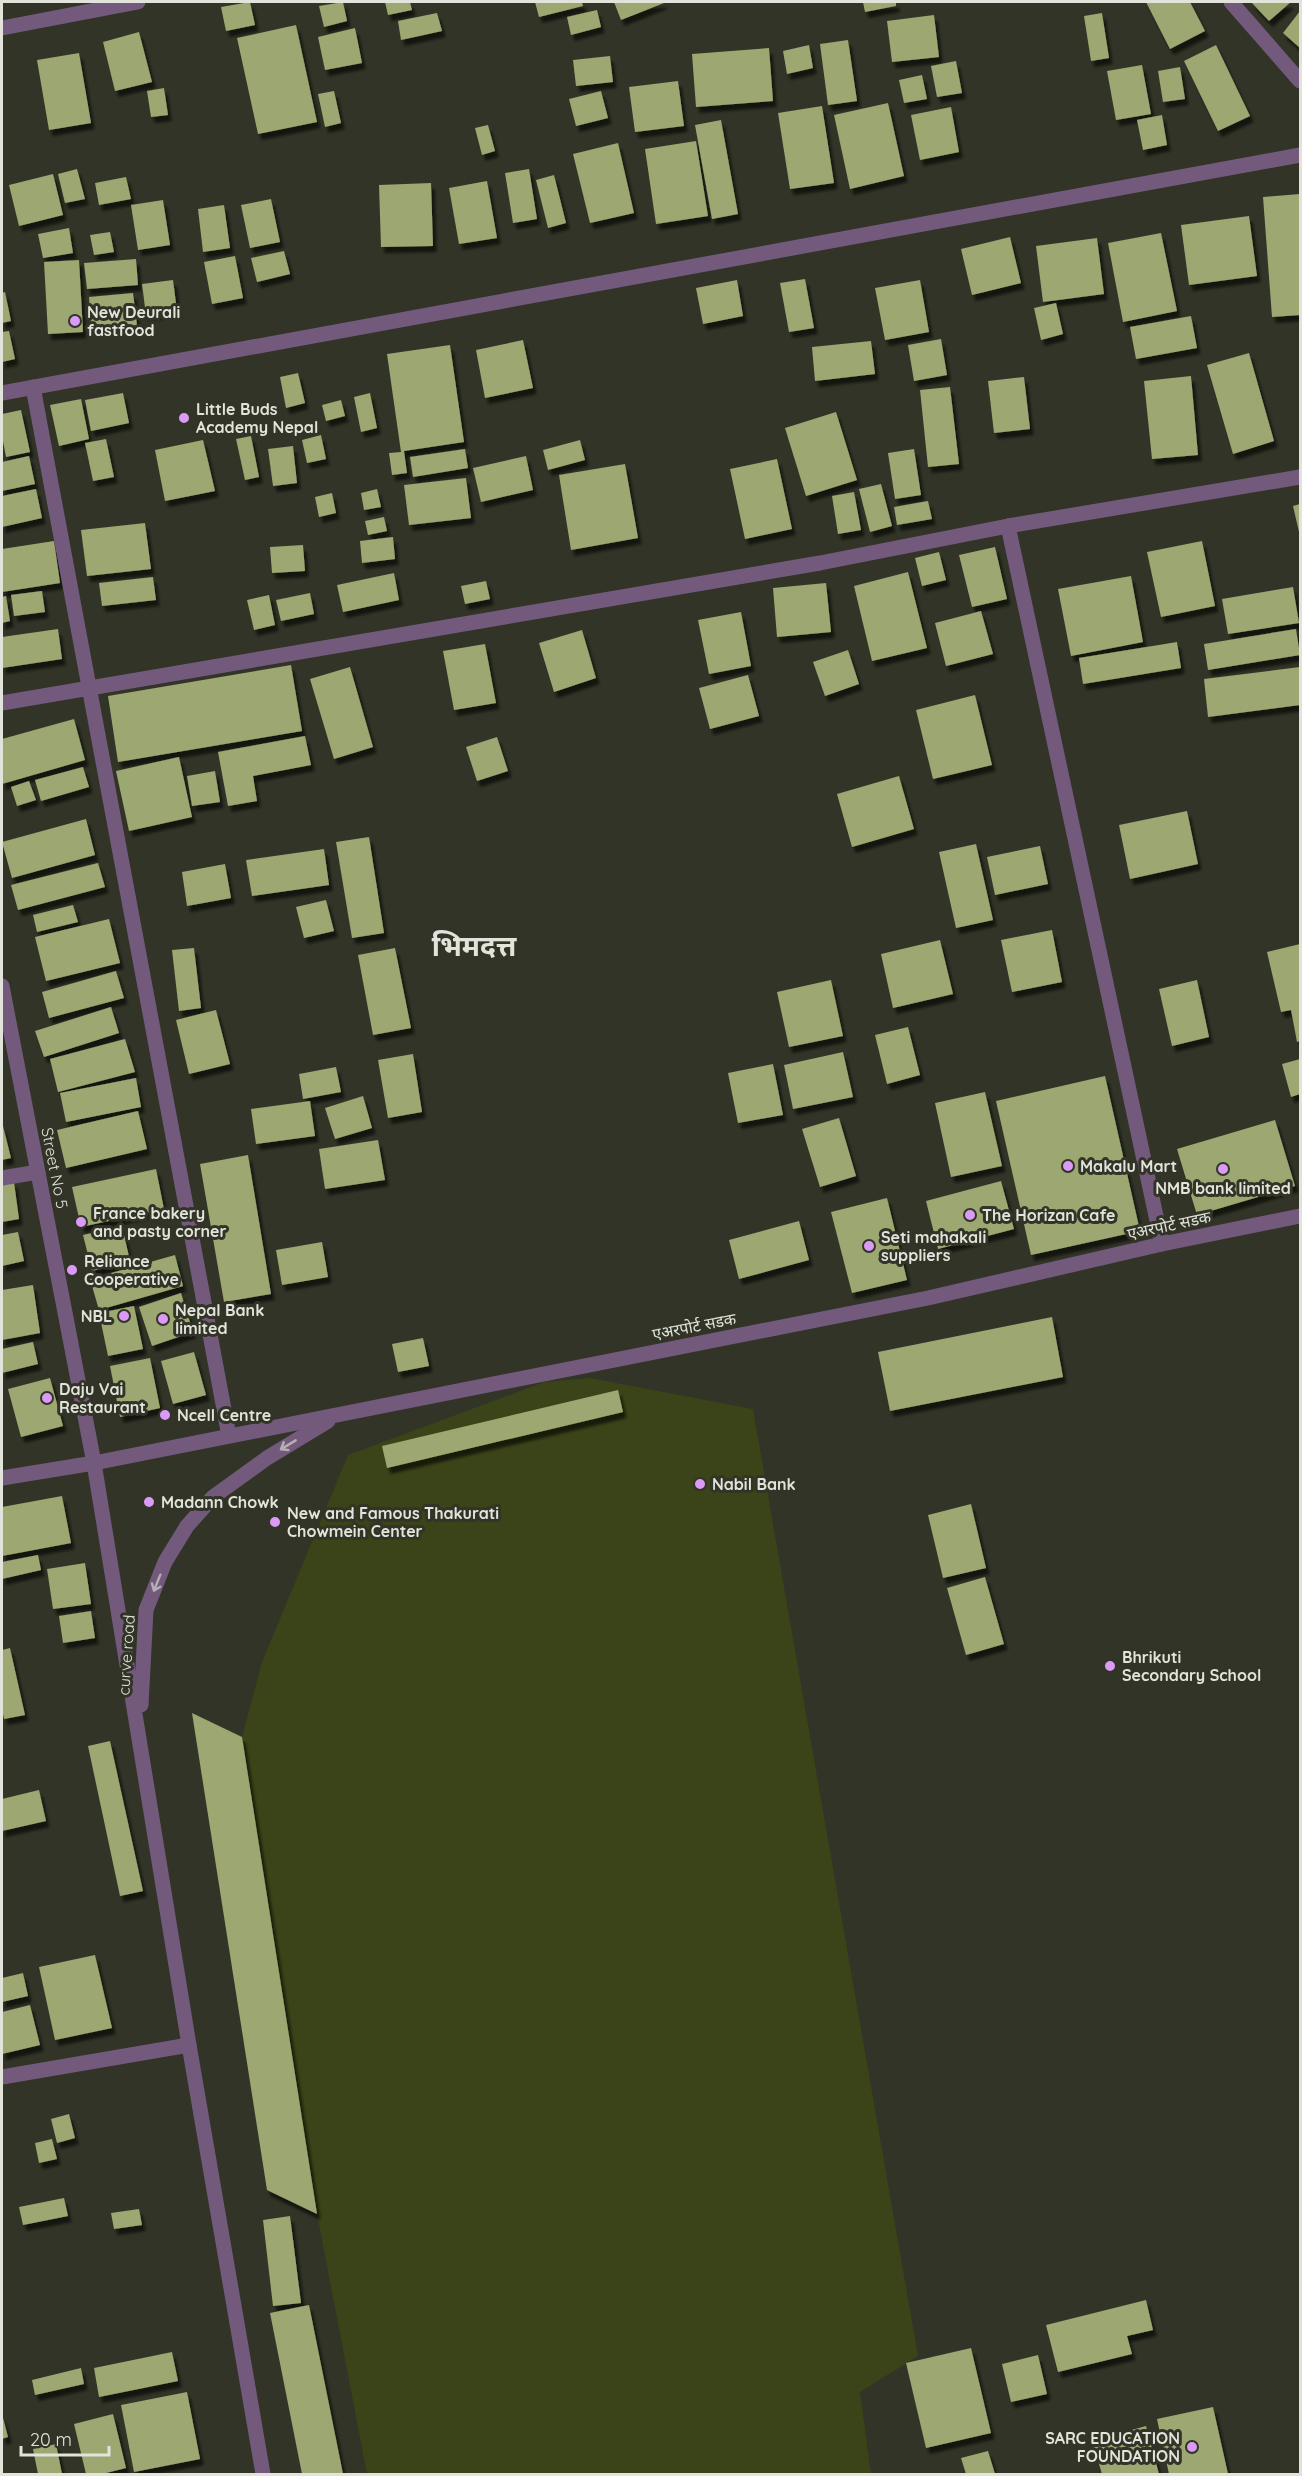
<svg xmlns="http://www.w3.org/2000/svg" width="1302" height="2476" font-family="Quicksand,'Noto Sans Devanagari',sans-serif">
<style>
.green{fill:#3b4318}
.building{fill:#9ca771;filter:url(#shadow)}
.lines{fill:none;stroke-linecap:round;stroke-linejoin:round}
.street{stroke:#735a7d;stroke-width:15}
.oneway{stroke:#b6adb5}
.poi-dot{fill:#da9af6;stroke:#313426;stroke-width:2}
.labels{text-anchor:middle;stroke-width:6;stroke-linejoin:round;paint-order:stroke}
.poi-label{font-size:16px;font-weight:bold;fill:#e2e4db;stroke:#313426;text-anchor:start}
.street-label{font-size:16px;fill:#e2e4db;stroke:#313426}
.town-label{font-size:28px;font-weight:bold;fill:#e2e4db;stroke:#313426}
</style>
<defs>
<filter id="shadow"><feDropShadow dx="3.5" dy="6" stdDeviation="1.5" flood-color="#0009"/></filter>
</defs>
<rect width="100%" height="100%" fill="#313426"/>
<path class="green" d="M590,1378L753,1409L918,2356L860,2392L871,2474H367L317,2214L242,1737L262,1662L348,1455L544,1382Z"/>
<g class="building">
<path d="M250,2L255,25L226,31L221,7Z"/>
<path d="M343,2L347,21L324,27L319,6Z"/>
<path d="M385,2H410L412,10L388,15Z"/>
<path d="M535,2H582L583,6L539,17Z"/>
<path d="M614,2H664V3L621,20Z"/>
<path d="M863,2H896V6L865,12Z"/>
<path d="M1146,2H1190L1205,31L1170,49Z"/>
<path d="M1251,2H1291L1269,21Z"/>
<path d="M597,10L601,27L571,35L567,17Z"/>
<path d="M1300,11V48L1283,33Z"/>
<path d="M437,13L442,31L401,40L398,21Z"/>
<path d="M1102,13L1109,58L1091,61L1084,16Z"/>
<path d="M934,15L939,57L892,62L887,21Z"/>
<path d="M296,25L317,122L258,134L237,38Z"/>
<path d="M355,28L362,63L325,70L318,37Z"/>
<path d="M139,32L152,82L115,91L103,42Z"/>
<path d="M848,40L857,101L828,105L820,44Z"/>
<path d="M809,45L813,68L787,74L783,51Z"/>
<path d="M1216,45L1250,116L1218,131L1184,61Z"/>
<path d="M769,48L773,101L696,107L692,54Z"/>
<path d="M79,53L91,123L49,130L37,60Z"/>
<path d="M610,56L613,82L576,86L573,60Z"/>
<path d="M956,61L962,93L937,97L931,66Z"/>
<path d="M1142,65L1151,114L1116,120L1107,71Z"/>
<path d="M1180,67L1185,99L1163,102L1158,71Z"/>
<path d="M922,75L927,99L904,103L899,80Z"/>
<path d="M678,81L684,126L635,132L629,87Z"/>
<path d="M164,88L168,115L151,117L147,91Z"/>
<path d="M334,91L341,123L325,127L318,94Z"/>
<path d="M601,91L608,118L576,126L569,99Z"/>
<path d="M888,103L904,176L850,189L834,115Z"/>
<path d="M822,106L834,183L790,189L778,113Z"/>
<path d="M951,107L959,152L920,160L911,115Z"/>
<path d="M1162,115L1167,145L1143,150L1137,120Z"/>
<path d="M721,120L738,214L712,219L695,125Z"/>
<path d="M488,125L495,151L482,155L475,128Z"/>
<path d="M696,141L708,216L656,224L645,149Z"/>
<path d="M618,143L634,213L590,223L573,154Z"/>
<path d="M77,169L85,199L65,203L58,174Z"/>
<path d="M529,169L537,219L513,223L505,173Z"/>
<path d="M53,174L63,215L19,226L9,185Z"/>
<path d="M554,175L566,223L548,228L536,180Z"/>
<path d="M126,177L131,199L99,205L95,183Z"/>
<path d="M487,181L497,238L459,244L449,188Z"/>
<path d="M431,183L433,246L381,247L379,185Z"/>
<path d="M1300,194V315L1272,317L1263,197Z"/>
<path d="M271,199L280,242L250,248L241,205Z"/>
<path d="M163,200L170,245L138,250L131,205Z"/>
<path d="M224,205L230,248L203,252L198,209Z"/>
<path d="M1249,216L1257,276L1189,285L1181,225Z"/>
<path d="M69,228L73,253L43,258L38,234Z"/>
<path d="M110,232L114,252L94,255L90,235Z"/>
<path d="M1161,233L1177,311L1123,322L1108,243Z"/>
<path d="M1010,237L1021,283L972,295L961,249Z"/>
<path d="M1097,238L1104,294L1043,302L1036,246Z"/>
<path d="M284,251L290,274L257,282L251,258Z"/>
<path d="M235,256L243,298L212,304L204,262Z"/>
<path d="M136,259L138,285L87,289L84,263Z"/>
<path d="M79,260L83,332L48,334L44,262Z"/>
<path d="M805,279L814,328L789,332L780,283Z"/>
<path d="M173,280L177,311L146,315L142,284Z"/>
<path d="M737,280L743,316L703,324L696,288Z"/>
<path d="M920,280L929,332L885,340L875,288Z"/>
<path d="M5,292L11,321L2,323V293Z"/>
<path d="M133,293L137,325L91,330L89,297Z"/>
<path d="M1056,303L1063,334L1041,340L1034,308Z"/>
<path d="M1191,316L1197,348L1136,359L1130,327Z"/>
<path d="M9,331L15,359L2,362V332Z"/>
<path d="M941,339L947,375L914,381L908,345Z"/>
<path d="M523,340L533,388L485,398L476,350Z"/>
<path d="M871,341L875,374L815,381L812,347Z"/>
<path d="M450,345L464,442L404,451L407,473L392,475L389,453L401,452L387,354Z"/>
<path d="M1249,353L1274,441L1233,454L1207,365Z"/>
<path d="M298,373L305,403L286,408L280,377Z"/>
<path d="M1191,376L1198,455L1152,459L1144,381Z"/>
<path d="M1024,377L1030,429L994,433L988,381Z"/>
<path d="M950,387L959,464L928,467L920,390Z"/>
<path d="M123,393L129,423L91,431L85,400Z"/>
<path d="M370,393L377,428L361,432L354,397Z"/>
<path d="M81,399L89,439L59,446L50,405Z"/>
<path d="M341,400L345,416L326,421L322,405Z"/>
<path d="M21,410L30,452L6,457L2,436V414Z"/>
<path d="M836,412L857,480L806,496L785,428Z"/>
<path d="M321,435L326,459L307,463L302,440Z"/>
<path d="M251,436L259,477L245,480L236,439Z"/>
<path d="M106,439L114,477L93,481L85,443Z"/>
<path d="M203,440L215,491L165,501L155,450Z"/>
<path d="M580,440L585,460L548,470L543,450Z"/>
<path d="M293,446L297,483L273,486L268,449Z"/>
<path d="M465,449L468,468L413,477L410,457Z"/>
<path d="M914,449L921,495L895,499L888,453Z"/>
<path d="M29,456L35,484L2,491V462Z"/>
<path d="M526,456L533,490L481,502L473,468Z"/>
<path d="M777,459L792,529L745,539L730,469Z"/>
<path d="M625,464L638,538L571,550L559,475Z"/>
<path d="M466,478L471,518L409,525L404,485Z"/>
<path d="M881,484L892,526L870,532L859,489Z"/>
<path d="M36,489L42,518L2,527V496Z"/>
<path d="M377,489L381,507L364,510L361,493Z"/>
<path d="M854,492L861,530L838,534L832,496Z"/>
<path d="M332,493L336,513L319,517L315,497Z"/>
<path d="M928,501L932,519L897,525L894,507Z"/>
<path d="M1300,504V536L1293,506Z"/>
<path d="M384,517L387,531L368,535L365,521Z"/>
<path d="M145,523L151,569L87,576L81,530Z"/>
<path d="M393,537L395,559L362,563L360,541Z"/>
<path d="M54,541L60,583L2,592V549Z"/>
<path d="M1202,541L1215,606L1161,617L1147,552Z"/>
<path d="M303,545L305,571L272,573L270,547Z"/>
<path d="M995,547L1007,599L972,607L959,555Z"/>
<path d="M939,552L946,580L922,586L915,558Z"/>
<path d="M908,572L927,648L872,661L854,586Z"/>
<path d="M394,573L399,600L343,612L337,585Z"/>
<path d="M1131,576L1143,642L1071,656L1058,589Z"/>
<path d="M153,577L156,600L102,606L99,583Z"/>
<path d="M486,581L490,599L465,604L461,586Z"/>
<path d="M826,583L831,632L777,637L773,588Z"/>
<path d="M1293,587L1299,623L1228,634L1222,599Z"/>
<path d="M42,591L45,612L14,616L11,595Z"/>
<path d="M310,593L314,614L281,621L276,600Z"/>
<path d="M269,595L275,625L254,630L247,600Z"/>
<path d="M6,596L10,621L2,623V597Z"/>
<path d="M981,611L993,654L946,666L935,623Z"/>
<path d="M741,612L751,666L709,674L698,620Z"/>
<path d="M58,629L62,659L2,668V637Z"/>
<path d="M1296,629L1300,655L1208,670L1204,644Z"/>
<path d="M582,630L596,678L554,692L539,643Z"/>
<path d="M1177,642L1181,668L1083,684L1079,658Z"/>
<path d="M485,644L496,703L454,710L443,651Z"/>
<path d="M848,650L859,684L825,696L813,662Z"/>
<path d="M291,665L302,731L118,762L108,696Z"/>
<path d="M350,667L373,747L334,759L310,679Z"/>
<path d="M1300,667V705L1208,717L1204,679Z"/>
<path d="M748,675L759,716L710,729L699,688Z"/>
<path d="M975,695L992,765L933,779L916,710Z"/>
<path d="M74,719L85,760L2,784V739Z"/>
<path d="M305,736L311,765L253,776L257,801L228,806L218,752Z"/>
<path d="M497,737L508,771L477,781L466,747Z"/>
<path d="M179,757L192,817L129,831L116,771Z"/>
<path d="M83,767L89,787L41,801L35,780Z"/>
<path d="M215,771L220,802L192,806L187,776Z"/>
<path d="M899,776L914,829L852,847L837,794Z"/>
<path d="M29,781L36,800L17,806L11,787Z"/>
<path d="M1187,811L1198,864L1130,879L1119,825Z"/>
<path d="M86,819L95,855L12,878L2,842Z"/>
<path d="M369,837L384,933L352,938L336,842Z"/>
<path d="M976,844L993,920L956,928L939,852Z"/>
<path d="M1040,846L1048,884L995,895L987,857Z"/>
<path d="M324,849L329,885L252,896L246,860Z"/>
<path d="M98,863L105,887L18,910L11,885Z"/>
<path d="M225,864L231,898L187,906L182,872Z"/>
<path d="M326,900L334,931L304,938L296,907Z"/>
<path d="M73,905L78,922L37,932L33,915Z"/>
<path d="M109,919L120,963L46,981L35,937Z"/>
<path d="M1052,930L1062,982L1012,992L1001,940Z"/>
<path d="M940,940L953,994L893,1008L881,954Z"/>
<path d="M1300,944V1041L1297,1042L1291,1010L1281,1012L1267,952Z"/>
<path d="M194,948L201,1008L179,1011L172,950Z"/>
<path d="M395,948L411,1028L373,1035L358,955Z"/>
<path d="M116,971L124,998L49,1018L42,992Z"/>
<path d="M831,980L843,1036L789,1047L777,992Z"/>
<path d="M1197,980L1209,1037L1172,1046L1159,989Z"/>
<path d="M111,1007L119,1033L44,1057L35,1031Z"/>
<path d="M216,1010L230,1064L189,1074L176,1020Z"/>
<path d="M908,1027L920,1075L887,1084L875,1035Z"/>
<path d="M125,1039L135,1072L58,1092L50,1059Z"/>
<path d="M843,1052L853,1097L793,1109L784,1065Z"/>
<path d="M413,1054L422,1112L388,1118L378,1060Z"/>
<path d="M1300,1059V1094L1291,1097L1282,1064Z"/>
<path d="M773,1064L783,1115L738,1123L728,1073Z"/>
<path d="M336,1067L341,1092L303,1099L299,1074Z"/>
<path d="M1105,1076L1140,1231L1031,1255L996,1101Z"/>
<path d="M136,1078L141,1107L66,1122L60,1093Z"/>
<path d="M985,1092L1002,1166L951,1177L935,1103Z"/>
<path d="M363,1096L372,1128L335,1139L325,1108Z"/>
<path d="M310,1101L315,1136L256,1144L251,1109Z"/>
<path d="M138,1111L147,1149L66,1168L57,1130Z"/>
<path d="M839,1118L856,1176L820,1187L802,1129Z"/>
<path d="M1275,1120L1295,1186L1197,1215L1177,1149Z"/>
<path d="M2,1122L11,1158L2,1160Z"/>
<path d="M378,1140L385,1180L325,1189L319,1149Z"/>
<path d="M248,1155L271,1294L224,1302L200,1164Z"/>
<path d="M156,1169L164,1209L81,1227L72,1187Z"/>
<path d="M1001,1181L1014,1229L938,1249L926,1201Z"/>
<path d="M14,1182L19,1219L2,1222V1184Z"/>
<path d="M887,1198L907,1280L852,1293L831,1212Z"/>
<path d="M799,1221L809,1260L739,1279L729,1240Z"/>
<path d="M122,1226L130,1261L92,1271L83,1235Z"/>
<path d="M18,1232L24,1261L2,1266V1235Z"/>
<path d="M322,1242L328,1277L282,1285L276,1250Z"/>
<path d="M175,1255L183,1286L99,1310L90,1279Z"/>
<path d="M33,1285L40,1333L2,1340V1290Z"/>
<path d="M181,1293L193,1332L152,1346L139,1307Z"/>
<path d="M134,1306L143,1349L108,1356L99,1313Z"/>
<path d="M1052,1317L1063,1377L890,1411L878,1352Z"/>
<path d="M423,1338L429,1366L398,1372L392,1344Z"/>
<path d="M33,1342L38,1364L2,1373V1349Z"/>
<path d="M194,1352L206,1395L173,1404L161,1361Z"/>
<path d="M150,1358L160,1408L120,1417L110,1366Z"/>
<path d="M50,1378L63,1426L21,1437L8,1389Z"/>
<path d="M618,1390L623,1412L387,1468L382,1446Z"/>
<path d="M62,1496L71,1543L2,1556V1507Z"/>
<path d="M971,1504L986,1568L943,1578L928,1515Z"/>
<path d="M38,1555L41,1570L2,1579V1562Z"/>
<path d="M85,1563L91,1604L53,1609L47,1569Z"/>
<path d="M985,1577L1004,1644L966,1655L947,1588Z"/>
<path d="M91,1611L95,1638L63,1643L59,1616Z"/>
<path d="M10,1648L25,1715L4,1719L2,1709V1650Z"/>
<path d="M192,1713L242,1737L317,2214L267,2190Z"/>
<path d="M110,1741L143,1891L120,1896L88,1746Z"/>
<path d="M39,1790L46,1821L2,1831V1799Z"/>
<path d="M95,1955L112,2028L55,2040L39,1967Z"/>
<path d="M23,1973L28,1996L2,2002V1978Z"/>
<path d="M30,2005L40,2045L2,2054V2012Z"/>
<path d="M69,2114L75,2138L57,2143L51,2119Z"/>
<path d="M52,2139L57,2159L39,2163L35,2143Z"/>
<path d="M64,2198L68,2216L23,2225L19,2207Z"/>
<path d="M139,2209L142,2225L114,2229L111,2213Z"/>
<path d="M290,2216L301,2303L273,2306L263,2220Z"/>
<path d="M1146,2300L1153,2330L1127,2336L1132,2354L1058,2372L1046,2325Z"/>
<path d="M309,2305L343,2474H302L270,2313Z"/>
<path d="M971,2348L991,2433L926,2448L906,2363Z"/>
<path d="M172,2352L178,2381L99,2397L94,2368Z"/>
<path d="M1038,2355L1047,2394L1011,2402L1002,2364Z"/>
<path d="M81,2368L84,2384L35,2395L32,2380Z"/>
<path d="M187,2392L200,2459L134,2472L121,2405Z"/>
<path d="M1213,2407L1228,2474H1169L1157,2419Z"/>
<path d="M2,2414L8,2437L2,2439Z"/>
<path d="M113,2414L126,2468L102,2474H86L74,2424Z"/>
<path d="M1146,2426L1159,2474H1102L1092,2441Z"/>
<path d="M56,2444L62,2474H38L33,2449Z"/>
<path d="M988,2451L995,2474H966L961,2458Z"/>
</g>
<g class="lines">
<g class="street">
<path d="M1231,2L1300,81"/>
<path d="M2,28L138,2"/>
<path d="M33,387L229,1436"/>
<path d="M2,393L1300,155"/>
<path d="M1008,526L1162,1244"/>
<path d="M2,703L820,563L1008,526L1300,477"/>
<path d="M2,986L94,1463L189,2045L263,2474"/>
<path d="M2,1178L38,1172"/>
<path d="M2,1478L94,1463L928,1298L1162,1244L1300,1216"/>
<path d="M141,1705L146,1610L165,1562L187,1526L213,1497L267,1458L328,1421"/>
<path d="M2,2077L189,2045"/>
</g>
</g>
<defs><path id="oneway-shaft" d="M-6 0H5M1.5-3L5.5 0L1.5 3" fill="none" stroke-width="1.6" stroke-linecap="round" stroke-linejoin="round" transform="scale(1.5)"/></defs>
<g class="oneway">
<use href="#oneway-shaft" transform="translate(288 1445) rotate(149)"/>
<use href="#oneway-shaft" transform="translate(157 1583) rotate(112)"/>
</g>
<g class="poi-dot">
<circle cx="75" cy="321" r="6"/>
<circle cx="184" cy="418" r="6"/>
<circle cx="1068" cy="1166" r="6"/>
<circle cx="1223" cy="1169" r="6"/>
<circle cx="970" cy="1215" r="6"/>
<circle cx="81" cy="1222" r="6"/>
<circle cx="869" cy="1246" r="6"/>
<circle cx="72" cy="1270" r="6"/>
<circle cx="124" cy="1316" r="6"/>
<circle cx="163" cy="1319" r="6"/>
<circle cx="47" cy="1398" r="6"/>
<circle cx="165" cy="1415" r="6"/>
<circle cx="700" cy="1484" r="6"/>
<circle cx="149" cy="1502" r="6"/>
<circle cx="275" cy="1522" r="6"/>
<circle cx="1110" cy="1666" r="6"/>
<circle cx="1192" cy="2447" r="6"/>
</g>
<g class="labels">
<g class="poi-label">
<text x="87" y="318">New Deurali<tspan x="87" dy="18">fastfood</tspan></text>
<text x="196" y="415">Little Buds<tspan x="196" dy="18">Academy Nepal</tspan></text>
<text x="1080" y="1172">Makalu Mart</text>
<text x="1223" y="1194" text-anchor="middle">NMB bank limited</text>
<text x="93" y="1219">France bakery<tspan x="93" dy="18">and pasty corner</tspan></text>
<text x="982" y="1221">The Horizan Cafe</text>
<text x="881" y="1243">Seti mahakali<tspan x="881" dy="18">suppliers</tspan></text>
<text x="84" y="1267">Reliance<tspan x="84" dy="18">Cooperative</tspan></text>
<text x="175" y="1316">Nepal Bank<tspan x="175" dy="18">limited</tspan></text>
<text x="112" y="1322" text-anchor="end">NBL</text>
<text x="59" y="1395">Daju Vai<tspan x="59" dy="18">Restaurant</tspan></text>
<text x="177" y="1421">Ncell Centre</text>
<text x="712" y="1490">Nabil Bank</text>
<text x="161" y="1508">Madann Chowk</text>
<text x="287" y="1519">New and Famous Thakurati<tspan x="287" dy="18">Chowmein Center</tspan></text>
<text x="1122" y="1663">Bhrikuti<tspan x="1122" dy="18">Secondary School</tspan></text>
<text x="1180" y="2444" text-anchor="end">SARC EDUCATION<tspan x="1180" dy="18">FOUNDATION</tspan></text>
</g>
<g class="street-label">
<text transform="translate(55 1168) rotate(79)" y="6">Street No 5</text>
<text transform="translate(1169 1225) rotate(-12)" y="6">एअरपोर्ट सडक</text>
<text transform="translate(694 1326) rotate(-11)" y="6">एअरपोर्ट सडक</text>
<text transform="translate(126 1655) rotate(-86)" y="6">curve road</text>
</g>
<g class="town-label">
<text x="474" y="956">भिमदत्त</text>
</g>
</g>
<rect width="1302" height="2476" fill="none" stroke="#e2e4db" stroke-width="6"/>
<path d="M21 2446v9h88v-9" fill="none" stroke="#e2e4db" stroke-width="3"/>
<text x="30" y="2446" font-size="18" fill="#e2e4db" stroke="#313426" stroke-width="4.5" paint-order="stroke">20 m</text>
</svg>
